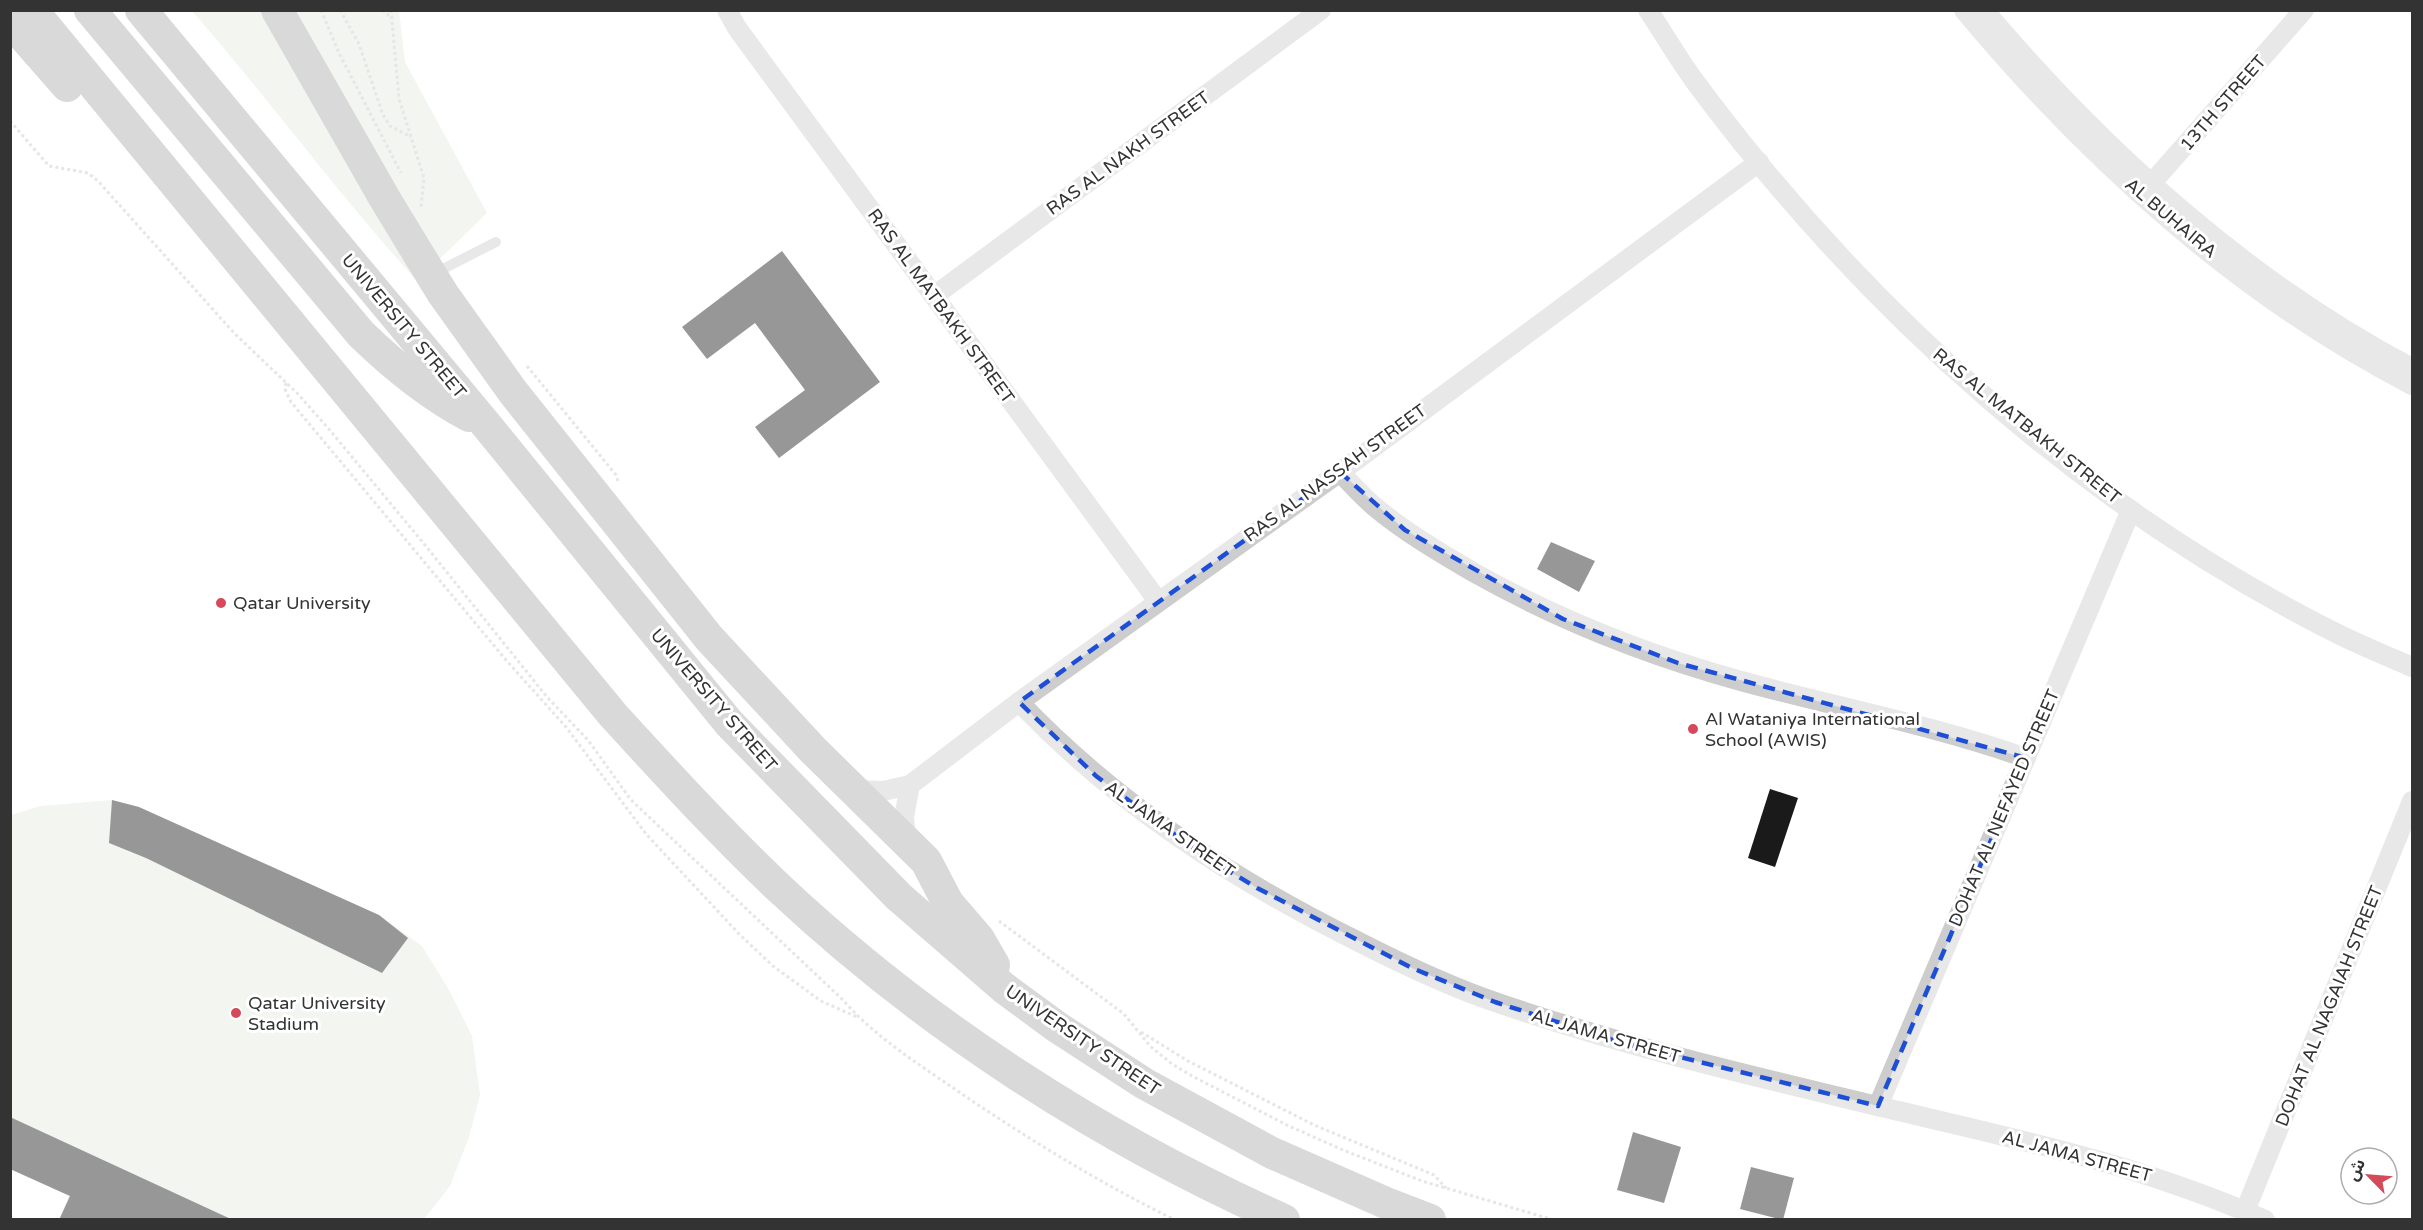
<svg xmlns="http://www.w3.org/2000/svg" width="2423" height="1230" font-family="'Varela Round','Noto Sans Arabic',sans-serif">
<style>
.green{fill:#e3e8dd}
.building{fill:#1a1a1a}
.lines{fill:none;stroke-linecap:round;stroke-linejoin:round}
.path{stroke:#c7c7c7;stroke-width:3;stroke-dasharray:3 3;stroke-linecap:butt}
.service{stroke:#cdcdcd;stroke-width:10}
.minor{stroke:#cdcdcd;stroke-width:20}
.primary{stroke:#ababab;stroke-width:32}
.marked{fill:none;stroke:#1d4ed8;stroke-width:4.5;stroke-dasharray:12 8;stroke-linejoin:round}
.poi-dot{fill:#d44a5a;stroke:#fff;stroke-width:2}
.labels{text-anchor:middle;stroke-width:6;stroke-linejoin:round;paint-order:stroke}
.street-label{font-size:18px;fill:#333;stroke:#fff}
.poi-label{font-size:18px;fill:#333;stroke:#fff;text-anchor:start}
</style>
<rect width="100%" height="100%" fill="#fff"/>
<g class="green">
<path d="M192,11H399L405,62L487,213L417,281C338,194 269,99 192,11Z"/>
<path d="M112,800L139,807L379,915L422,946L449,990L472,1036L480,1095L469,1137L450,1186L424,1219H59L69,1196L11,1169V815L41,806Z"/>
</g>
<g class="building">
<path d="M782,251L880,382L779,458L755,427L805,390L755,323L707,359L682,327Z"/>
<path d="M1551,542L1595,561L1579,592L1537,569Z"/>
<path d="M1770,789L1798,798L1775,867L1748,858Z"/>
<path d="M112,800L139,807L379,915L408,938L382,973L146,858L109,843Z"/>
<path d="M10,1117L233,1220H59L70,1196L10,1169Z"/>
<path d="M1633,1132L1681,1147L1664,1203L1617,1190Z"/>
<path d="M1751,1167L1794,1178L1783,1220L1740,1209Z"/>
</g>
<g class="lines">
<g class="path">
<path d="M321,10L339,53L401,173"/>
<path d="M340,10L359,44L383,115L390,126L411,137"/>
<path d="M382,10L391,17"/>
<path d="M391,10L399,99L424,178L421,208"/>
<path d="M10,121L49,166L88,173L98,181L234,333L297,393L328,428L425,545L547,697L588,740L631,800L843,1000C876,1038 920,1065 962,1094C1030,1140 1100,1183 1175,1220"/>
<path d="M527,366L616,475L618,481"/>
<path d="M286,383L285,389L291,402L506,660L566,727L646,834L740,935L773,966L821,1001L857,1017"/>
<path d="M999,921L1124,1014L1150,1046L1172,1064L1192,1076L1289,1126L1343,1150L1422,1181L1554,1220"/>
<path d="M1141,1032L1188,1061L1314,1125L1434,1175L1446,1188"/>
</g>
<path class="service" d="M435,273L496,242"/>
<g class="minor">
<path d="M727,10L737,28L1158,601"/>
<path d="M1648,10C1664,34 1679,60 1696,83C1866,312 2086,509 2342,636C2365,647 2389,657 2412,667"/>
<path d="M1964,10C2088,159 2239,296 2412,385"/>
<path d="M1984,10C2103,151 2248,282 2412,368"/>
<path d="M2143,193L2304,10"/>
<path d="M934,296L1321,10"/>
<path d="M1340,472C1351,484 1362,496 1375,507C1405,532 1439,552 1473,572C1558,620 1647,655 1741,681C1836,707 1933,725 2026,758"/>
<path d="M1019,702C1116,804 1234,880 1359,942C1404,965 1450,987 1498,1003C1620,1045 1744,1074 1869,1104C2006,1137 2135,1162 2265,1220"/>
<path d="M856,790L883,791L910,785L1019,702L1340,472L1759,162"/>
<path d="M906,840L904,817L910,785"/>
<path d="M1878,1106L2131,510"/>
<path d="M2245,1211L2412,801"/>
</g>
<g class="primary">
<path d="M32,10L613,715C667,774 721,833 779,888C926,1026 1100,1138 1284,1220"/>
<path d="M90,10L361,334C394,366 428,394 469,416"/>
<path d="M141,10L488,427L729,723L899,897L1004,988L1057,1027L1145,1084L1272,1153L1386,1203L1430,1220"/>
<path d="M277,10L385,199L419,255L443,294L513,392L709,638L813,750L926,861L948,903L979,939L994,965"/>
<path d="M10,21L67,86"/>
</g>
</g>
<path d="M0 0H2423V1230H0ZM1340,472L1405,530L1563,619L1678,663L2026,758L1878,1106L1619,1042L1495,1002L1412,968L1257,888L1198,852L1096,776L1019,702Z" fill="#fff" fill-opacity=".55" fill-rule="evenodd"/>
<path class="marked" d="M1340,472L1405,530L1563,619L1678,663L2026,758L1878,1106L1619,1042L1495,1002L1412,968L1257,888L1198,852L1096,776L1019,702Z"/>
<g class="poi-dot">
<circle cx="221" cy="603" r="6"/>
<circle cx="1693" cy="729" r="6"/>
<circle cx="236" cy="1013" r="6"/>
</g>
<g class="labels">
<g class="street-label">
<text transform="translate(2223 103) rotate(-49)" y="6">13TH STREET</text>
<text transform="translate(1128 153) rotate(-36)" y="6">RAS AL NAKH STREET</text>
<text transform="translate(2171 218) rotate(40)" y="6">AL BUHAIRA</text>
<text transform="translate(941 306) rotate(54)" y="6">RAS AL MATBAKH STREET</text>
<text transform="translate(404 326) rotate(50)" y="6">UNIVERSITY STREET</text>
<text transform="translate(2027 426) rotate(39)" y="6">RAS AL MATBAKH STREET</text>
<text transform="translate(1335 473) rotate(-36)" y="6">RAS AL NASSAH STREET</text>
<text transform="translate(714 700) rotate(49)" y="6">UNIVERSITY STREET</text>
<text transform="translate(2004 808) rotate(-67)" y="6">DOHAT AL NEFAYED STREET</text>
<text transform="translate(1170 829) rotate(35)" y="6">AL JAMA STREET</text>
<text transform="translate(2329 1006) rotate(-68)" y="6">DOHAT AL NAGAIAH STREET</text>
<text transform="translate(1606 1036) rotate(16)" y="6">AL JAMA STREET</text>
<text transform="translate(1083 1040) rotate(34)" y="6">UNIVERSITY STREET</text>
<text transform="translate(2077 1156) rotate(15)" y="6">AL JAMA STREET</text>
</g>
<g class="poi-label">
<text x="233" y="609">Qatar University</text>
<text x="1705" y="725">Al Wataniya International<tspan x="1705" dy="21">School (AWIS)</tspan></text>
<text x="248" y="1009">Qatar University<tspan x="248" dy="21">Stadium</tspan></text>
</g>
</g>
<rect width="2423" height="1230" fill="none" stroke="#333333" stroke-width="24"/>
<g transform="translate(2369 1176) rotate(295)"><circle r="28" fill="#ffffff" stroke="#adadad" stroke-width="1.5"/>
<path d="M0-4.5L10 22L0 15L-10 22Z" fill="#d44a5a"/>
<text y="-9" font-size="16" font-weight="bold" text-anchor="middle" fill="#333333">ش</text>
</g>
</svg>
